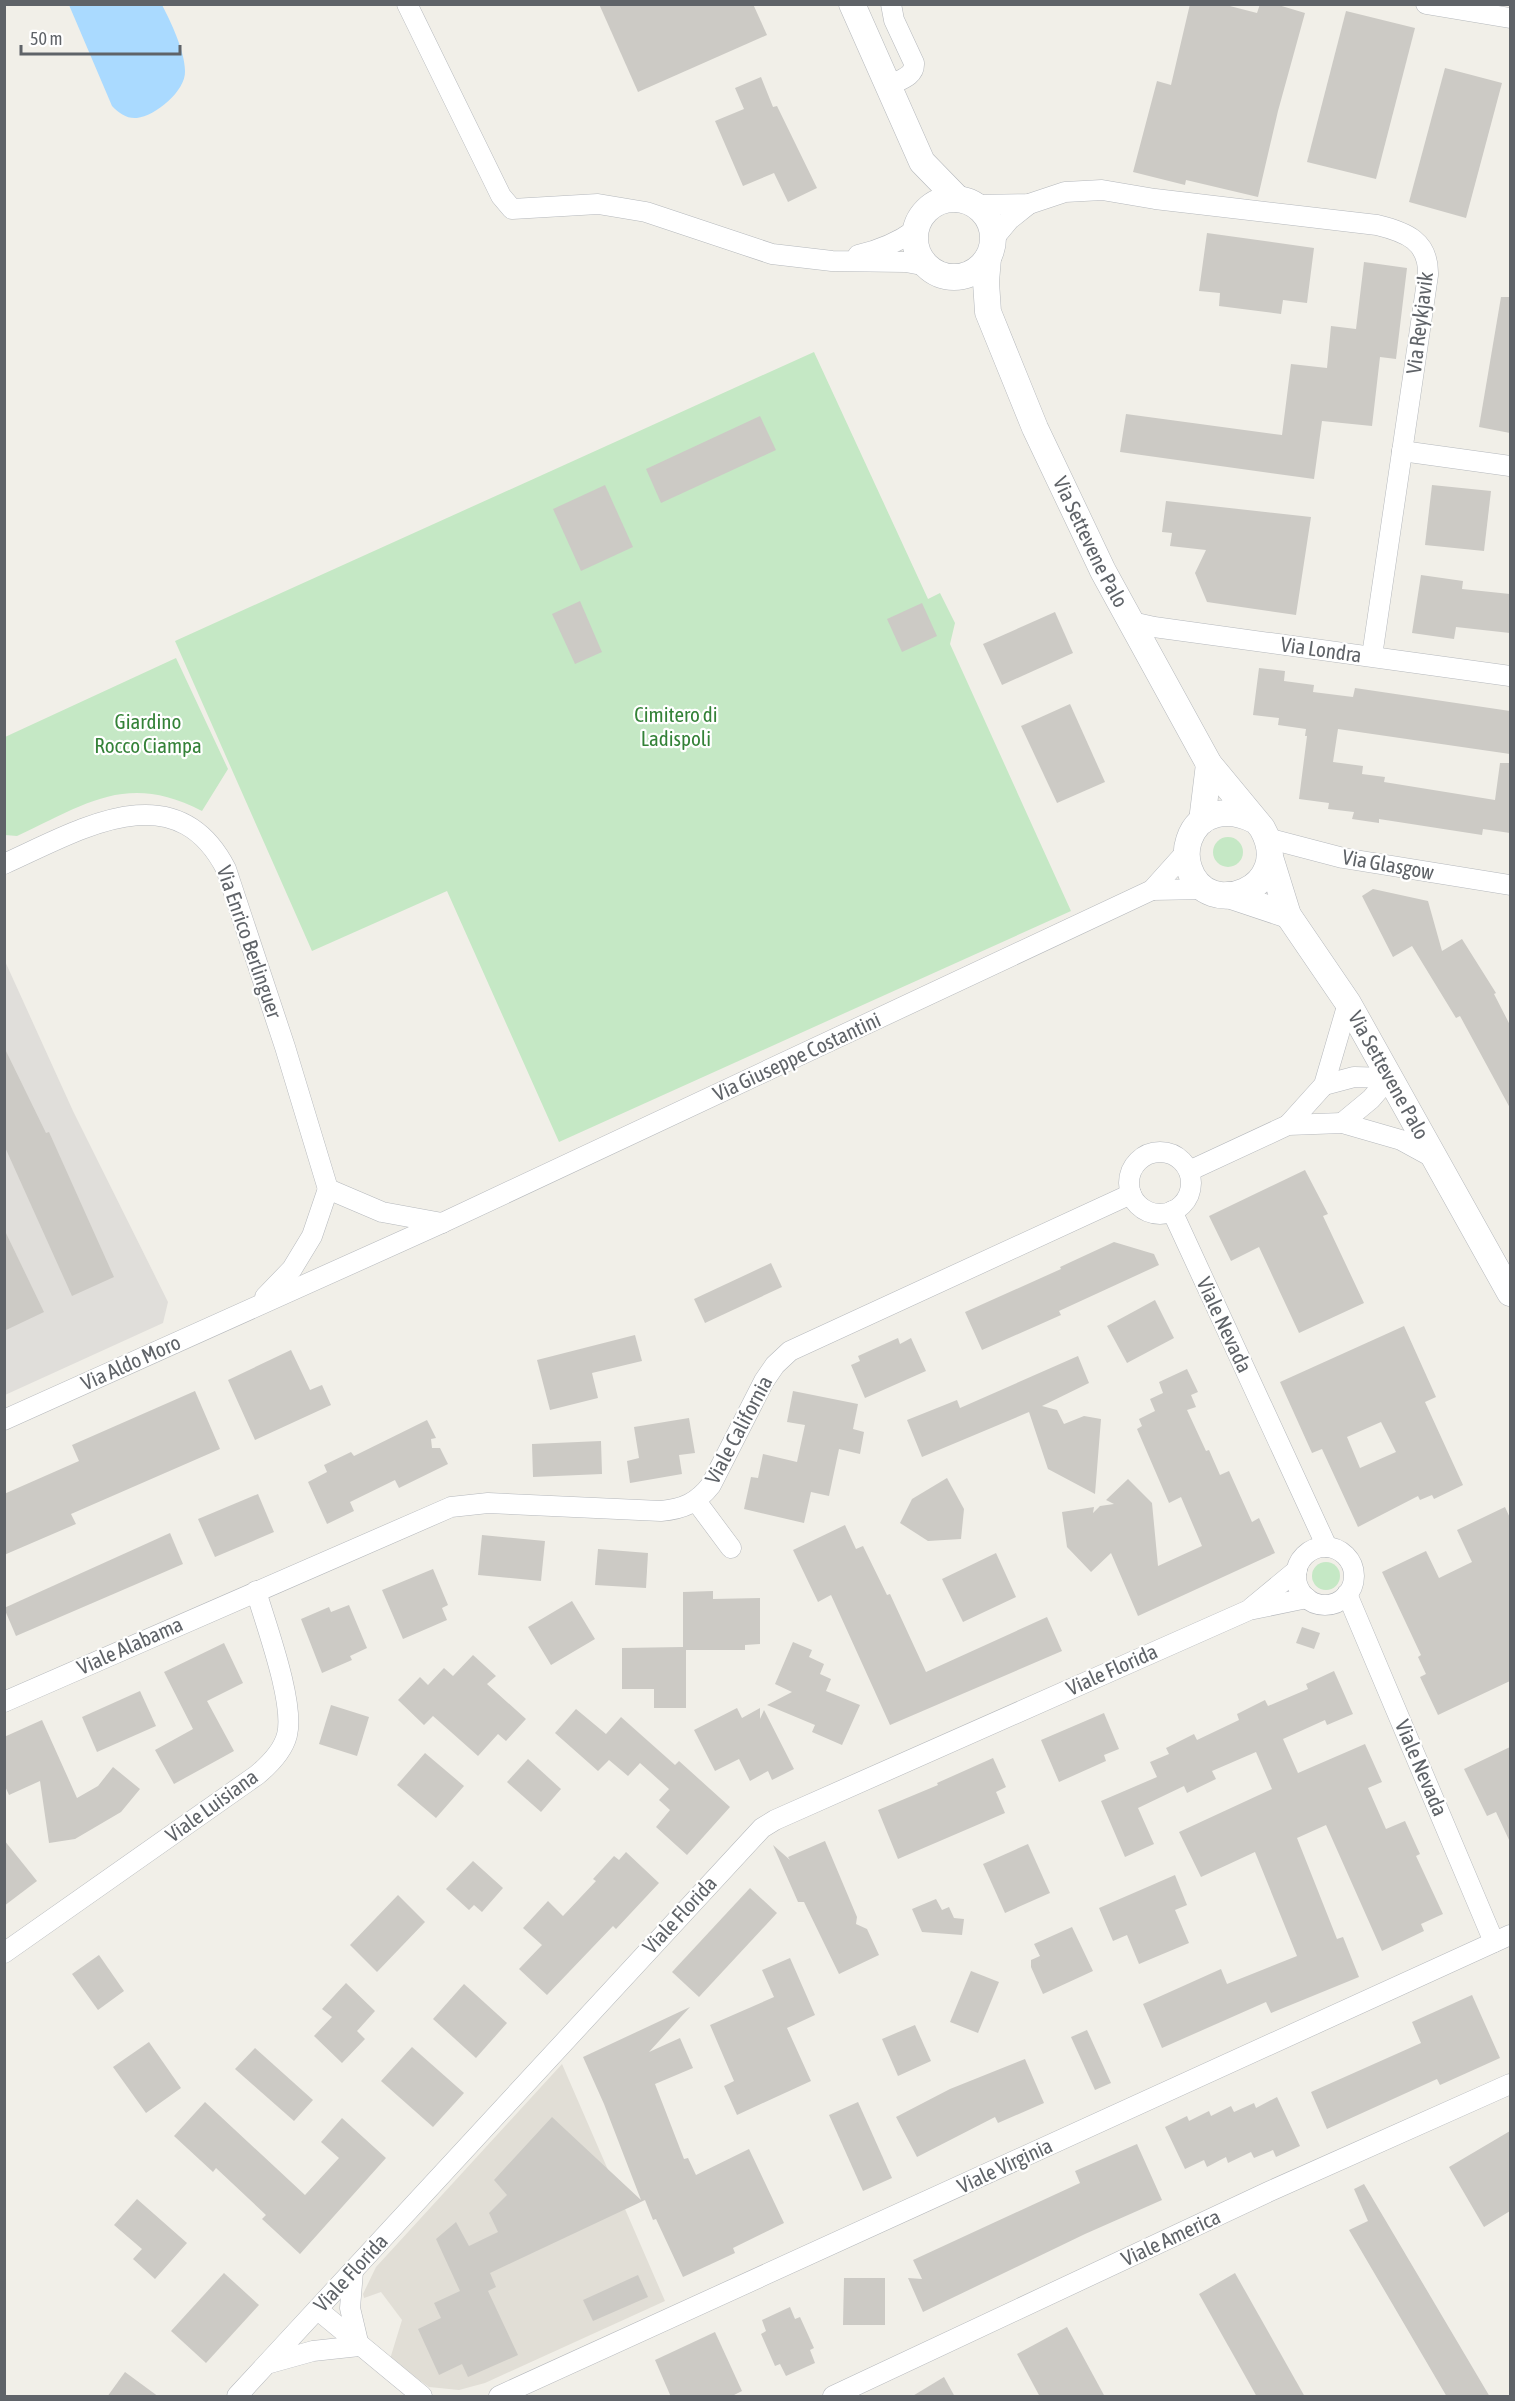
<svg xmlns="http://www.w3.org/2000/svg" width="1515" height="2401" font-family="'Asap Condensed',sans-serif">
<style>
.industrial{fill:#e0deda}
.education{fill:#e1ded6}
.green{fill:#c5e8c5}
.water{fill:#aadaff}
.building{fill:#cccac5;fill-rule:evenodd}
.lines{fill:none;stroke-linecap:round;stroke-linejoin:round}
.minor-casing{stroke:#b5b8bc;stroke-width:21}
.tertiary-casing{stroke:#b5b8bc;stroke-width:27}
.minor{stroke:#fff;stroke-width:20}
.tertiary{stroke:#fff;stroke-width:26}
.labels{text-anchor:middle;stroke-width:4.5;stroke-linejoin:round;paint-order:stroke}
.street-label{font-size:21px;fill:#5f6368;stroke:#fff}
.park-label{font-size:21px;fill:#348238;stroke:#fff}
</style>
<rect width="100%" height="100%" fill="#f1efe8"/>
<path class="industrial" d="M4,959L73,1111L168,1302L163,1323L5,1395Z"/>
<path class="education" d="M562,2064L665,2301L485,2383L459,2390L429,2387L390,2359L402,2320L381,2292L364,2298L363,2294L376,2267Z"/>
<g class="green">
<path d="M814,352L928,599L940,593L955,623L950,644L1071,911L559,1142L447,891L312,951L175,641Z"/>
<path d="M176,658L228,769L202,811C127,772 86,804 17,836L5,835V737Z"/>
<circle cx="1228" cy="852" r="15"/>
<circle cx="1326" cy="1576" r="14"/>
</g>
<path class="water" d="M69,5H162C171,22 185,52 185,71C186,91 155,116 137,118C127,119 119,113 112,106Z"/>
<g class="building">
<path d="M599,4H753L767,35L638,92Z"/>
<path d="M1190,4H1222L1257,13L1260,4H1275L1305,13L1278,111L1258,197L1186,180L1185,185L1133,172L1157,81L1171,85Z"/>
<path d="M1346,11L1415,28L1376,179L1307,162Z"/>
<path d="M1445,68L1502,83L1466,218L1409,202Z"/>
<path d="M761,77L773,107L777,106L817,188L788,202L774,173L743,186L715,121L744,109L735,88Z"/>
<path d="M1207,233L1314,248L1307,303L1283,300L1281,314L1219,306L1220,293L1199,291Z"/>
<path d="M1364,262L1407,268L1396,359L1380,357L1372,426L1322,421L1314,479L1120,452L1126,414L1282,435L1291,364L1327,368L1331,326L1356,329Z"/>
<path d="M1501,297H1510V433L1479,427Z"/>
<path d="M760,416L776,450L661,503L646,469Z"/>
<path d="M605,485L633,547L581,571L553,509Z"/>
<path d="M1432,485L1491,491L1484,551L1425,545Z"/>
<path d="M1166,501L1311,517L1296,615L1207,602L1195,573L1206,550L1170,546L1172,533L1162,532Z"/>
<path d="M1421,575L1463,581L1462,589L1510,594V633L1456,627L1454,639L1412,633Z"/>
<path d="M580,601L602,652L575,664L552,614Z"/>
<path d="M922,603L937,636L902,652L887,619Z"/>
<path d="M1055,612L1073,653L1002,685L983,644Z"/>
<path d="M1259,668L1285,671L1284,681L1314,685L1313,692L1353,697L1355,688L1510,711V754L1338,729L1333,762L1363,766L1362,774L1385,777L1384,782L1495,800L1500,763H1510V833L1483,829L1482,835L1379,819V823L1352,819L1354,812L1328,809L1329,803L1299,799L1307,736H1305L1306,729L1278,725L1279,718L1253,715Z"/>
<path d="M1070,704L1105,782L1057,803L1021,726Z"/>
<path d="M1373,889L1428,901L1442,951L1462,939L1496,993L1494,994L1510,1025V1108L1460,1016L1456,1018L1412,946L1393,957L1362,896Z"/>
<path d="M4,1047L46,1133L49,1132L114,1277L72,1296L4,1145Z"/>
<path d="M1305,1170L1328,1214L1323,1216L1364,1303L1299,1333L1259,1247L1231,1261L1209,1216Z"/>
<path d="M4,1229L44,1312L4,1331Z"/>
<path d="M1114,1242L1154,1254L1159,1265L1059,1311L1061,1315L982,1350L965,1312L1061,1269L1060,1267Z"/>
<path d="M771,1263L782,1287L705,1323L694,1299Z"/>
<path d="M1155,1300L1174,1338L1127,1363L1107,1326Z"/>
<path d="M1404,1326L1436,1397L1425,1402L1463,1485L1434,1499L1432,1495L1420,1500L1418,1496L1358,1527L1322,1449L1312,1453L1280,1382ZM1381,1422L1396,1452L1360,1468L1347,1437Z"/>
<path d="M635,1335L642,1361L592,1373L598,1398L550,1410L537,1360Z"/>
<path d="M898,1338L900,1344L911,1338L926,1371L865,1398L851,1365L860,1361L858,1356Z"/>
<path d="M291,1350L310,1390L322,1385L331,1405L255,1440L228,1380Z"/>
<path d="M1078,1356L1089,1383L1042,1406L1057,1410L1064,1424L1084,1416L1101,1419L1095,1494L1048,1469L1029,1412L922,1457L907,1420L957,1400L960,1408Z"/>
<path d="M1187,1369L1198,1392L1191,1395L1196,1407L1187,1410L1206,1451L1209,1450L1220,1475L1229,1471L1252,1522L1259,1518L1275,1553L1138,1616L1111,1553L1091,1572L1067,1547L1062,1512L1094,1507L1093,1513L1100,1506L1114,1504L1106,1500L1128,1479L1152,1503L1158,1566L1202,1546L1181,1497L1169,1503L1137,1429L1142,1426L1139,1419L1155,1411L1150,1399L1163,1393L1159,1382Z"/>
<path d="M195,1391L220,1449L71,1514L76,1524L4,1555V1494L79,1461L72,1445Z"/>
<path d="M793,1391L858,1404L853,1429L864,1432L860,1454L839,1449L829,1496L811,1492L804,1523L744,1509L751,1477L758,1478L763,1454L797,1462L805,1425L787,1422Z"/>
<path d="M689,1418L695,1453L679,1455L682,1474L630,1483L627,1461L639,1458L634,1427Z"/>
<path d="M427,1420L436,1438L431,1439L432,1448H440L448,1464L399,1488L395,1480L350,1502L354,1511L327,1524L308,1482L327,1472L324,1465L351,1452L354,1456Z"/>
<path d="M601,1441L602,1474L533,1477L532,1444Z"/>
<path d="M947,1478L964,1509L961,1539L928,1541L900,1523L912,1499Z"/>
<path d="M258,1494L274,1532L215,1557L198,1519Z"/>
<path d="M1505,1507L1510,1518V1681L1438,1715L1420,1677L1426,1674L1418,1657L1421,1655L1382,1572L1426,1551L1439,1578L1472,1562L1457,1530Z"/>
<path d="M845,1525L856,1549L863,1546L887,1595L890,1594L926,1672L1047,1617L1062,1651L890,1725L831,1595L818,1602L793,1550Z"/>
<path d="M170,1533L183,1564L16,1636L4,1608Z"/>
<path d="M482,1535L545,1541L541,1581L478,1575Z"/>
<path d="M598,1549L648,1553L646,1588L595,1585Z"/>
<path d="M996,1553L1016,1597L963,1622L942,1579Z"/>
<path d="M433,1569L448,1605L442,1608L447,1620L403,1639L382,1590Z"/>
<path d="M713,1591V1599L760,1598V1644L745,1645V1650H686V1708H654V1689H622V1648L683,1647V1592Z"/>
<path d="M572,1601L595,1639L551,1665L528,1627Z"/>
<path d="M349,1605L367,1648L350,1656L352,1660L322,1673L301,1619L329,1607L331,1612Z"/>
<path d="M1302,1627L1320,1633L1314,1649L1296,1643Z"/>
<path d="M793,1642L812,1650L809,1657L824,1664L820,1674L831,1679L826,1691L860,1705L842,1745L812,1732L815,1725L767,1705L792,1692L775,1684Z"/>
<path d="M224,1643L243,1683L207,1701L234,1751L174,1784L155,1750L193,1729L164,1672Z"/>
<path d="M473,1655L496,1676L487,1684L526,1719L506,1741L498,1734L478,1756L433,1716L424,1725L398,1700L420,1677L428,1685L444,1668L453,1676Z"/>
<path d="M1334,1671L1353,1714L1327,1725L1325,1720L1283,1739L1298,1773L1365,1744L1382,1782L1368,1788L1386,1829L1405,1821L1420,1854L1416,1856L1443,1914L1421,1924L1424,1931L1382,1951L1326,1825L1297,1838L1337,1939L1343,1937L1359,1977L1271,2013L1266,2002L1162,2048L1143,2004L1221,1969L1227,1984L1297,1956L1255,1852L1201,1877L1179,1832L1272,1789L1256,1752L1212,1771L1216,1779L1187,1793L1184,1786L1138,1808L1154,1844L1125,1857L1101,1801L1157,1777L1150,1762L1169,1754L1166,1748L1194,1734L1197,1740L1239,1720L1237,1714L1265,1700L1268,1706L1308,1689L1306,1684Z"/>
<path d="M140,1691L156,1726L97,1752L82,1717Z"/>
<path d="M331,1705L369,1717L357,1756L319,1744Z"/>
<path d="M737,1708L742,1718L760,1708V1719L764,1710L794,1769L772,1780L768,1771L750,1781L739,1759L715,1771L694,1730Z"/>
<path d="M576,1709L606,1734L621,1717L675,1765L679,1761L730,1807L687,1855L656,1827L670,1810L659,1800L669,1789L640,1763L628,1776L609,1760L598,1771L555,1733Z"/>
<path d="M1104,1713L1119,1749L1104,1755L1106,1761L1059,1782L1041,1740Z"/>
<path d="M42,1720L77,1798L98,1786L113,1767L140,1789L121,1812L75,1839L49,1843L40,1781L9,1795L4,1784V1737Z"/>
<path d="M1510,1747V1842L1496,1812L1487,1816L1464,1769Z"/>
<path d="M425,1753L464,1786L436,1818L397,1785Z"/>
<path d="M993,1758L1006,1787L996,1792L1005,1813L898,1859L878,1810L938,1785L937,1783Z"/>
<path d="M528,1759L561,1789L541,1812L507,1782Z"/>
<path d="M4,1840L37,1881L4,1906Z"/>
<path d="M825,1841L857,1917L856,1924L867,1929L879,1955L839,1974L804,1902H798L773,1845L790,1860L788,1857Z"/>
<path d="M1028,1844L1050,1893L1005,1913L983,1864Z"/>
<path d="M626,1852L659,1883L616,1929L613,1926L547,1995L519,1969L542,1945L523,1928L548,1901L563,1916L596,1881L593,1879L614,1856L619,1860Z"/>
<path d="M473,1861L503,1888L482,1912L474,1905L469,1910L446,1889Z"/>
<path d="M1175,1875L1187,1905L1175,1910L1189,1943L1139,1964L1127,1935L1113,1941L1099,1908Z"/>
<path d="M750,1888L777,1913L699,1997L672,1972Z"/>
<path d="M398,1895L425,1922L377,1972L350,1945Z"/>
<path d="M936,1899L942,1910L949,1907L954,1918L964,1919L962,1935L922,1932L912,1909Z"/>
<path d="M1072,1927L1093,1971L1043,1994L1031,1967V1960L1040,1956L1034,1944Z"/>
<path d="M99,1955L124,1991L98,2010L72,1974Z"/>
<path d="M790,1958L815,2015L787,2028L811,2081L737,2115L724,2086L734,2081L710,2025L774,1997L762,1970Z"/>
<path d="M971,1971L999,1982L978,2033L950,2022Z"/>
<path d="M346,1983L375,2011L357,2031L365,2039L342,2063L314,2036L332,2017L322,2009Z"/>
<path d="M464,1984L507,2023L476,2058L433,2019Z"/>
<path d="M1472,1995L1500,2058L1440,2085L1437,2079L1327,2129L1311,2092L1421,2043L1412,2022Z"/>
<path d="M690,2007L649,2052L680,2038L693,2068L655,2084L684,2159L688,2158L696,2175L749,2149L784,2223L733,2248L735,2253L683,2277L656,2219L653,2220L645,2200L490,2273L496,2287L488,2291L518,2355L468,2377L462,2364L439,2375L418,2329L441,2318L434,2303L460,2291L436,2239L456,2222L469,2246L498,2232L489,2213L507,2195L494,2180L552,2117L641,2200L604,2104L583,2057Z"/>
<path d="M915,2025L931,2061L898,2076L882,2039Z"/>
<path d="M1087,2030L1111,2083L1095,2090L1071,2037Z"/>
<path d="M149,2042L181,2088L146,2113L113,2067Z"/>
<path d="M412,2047L464,2093L433,2127L381,2081Z"/>
<path d="M255,2048L313,2100L294,2121L235,2069Z"/>
<path d="M1025,2059L1044,2103L998,2123L995,2117L917,2157L896,2117L950,2089Z"/>
<path d="M1277,2097L1300,2146L1276,2157L1273,2150L1254,2158L1251,2152L1228,2163L1226,2157L1207,2167L1204,2160L1185,2169L1165,2127L1187,2116L1189,2121L1209,2111L1211,2116L1231,2106L1234,2112L1254,2103L1256,2108Z"/>
<path d="M205,2102L305,2195L339,2158L321,2142L342,2118L386,2158L300,2254L262,2219L266,2215L216,2168L213,2172L174,2136Z"/>
<path d="M858,2102L892,2178L863,2191L829,2115Z"/>
<path d="M1510,2131V2211L1484,2227L1449,2167Z"/>
<path d="M1137,2144L1162,2200L1085,2234L923,2312L908,2278L922,2279L913,2260L1080,2183L1075,2171Z"/>
<path d="M1364,2184L1490,2397H1447L1349,2230L1368,2221L1354,2189Z"/>
<path d="M137,2199L187,2243L155,2279L133,2259L142,2249L114,2225Z"/>
<path d="M224,2273L259,2305L206,2363L171,2331Z"/>
<path d="M1235,2273L1305,2397H1257L1199,2294Z"/>
<path d="M638,2275L648,2297L593,2321L583,2300Z"/>
<path d="M844,2278H885V2325H843Z"/>
<path d="M790,2307L795,2319L800,2317L814,2348L810,2350L815,2363L786,2376L780,2364L775,2366L761,2334L766,2331L762,2320Z"/>
<path d="M1067,2327L1105,2397H1040L1017,2354Z"/>
<path d="M715,2332L742,2391L730,2397H671L655,2360Z"/>
<path d="M125,2372L159,2397H107Z"/>
<path d="M944,2377L955,2397H911Z"/>
</g>
<g class="lines">
<defs>
<g id="minor">
<path d="M407,4L501,196L512,209L598,204L646,212L772,254L832,261L906,262L927,266"/>
<path d="M1426,4L1510,18"/>
<path d="M888,86C899,80 915,77 914,63L894,20L891,4"/>
<path d="M976,205L1029,204L1065,192L1102,190L1155,199L1377,225C1406,232 1429,241 1428,275L1372,656"/>
<path d="M994,238L1009,220L1029,204"/>
<path d="M858,255C880,250 897,243 915,230"/>
<path d="M1402,451L1510,466"/>
<path d="M1132,622L1154,627L1510,676"/>
<path d="M1267,838L1343,858L1510,885"/>
<path d="M4,864C78,831 175,770 226,869L285,1047L328,1189"/>
<path d="M1152,890L1206,889"/>
<path d="M1324,1085L1354,1077L1389,1078"/>
<path d="M1342,1123L1371,1099L1389,1078"/>
<path d="M1288,1125L1324,1085L1348,1003"/>
<circle cx="1160" cy="1183" r="31"/>
<path d="M1189,1171L1288,1125L1342,1123L1401,1140L1434,1158"/>
<path d="M328,1189L382,1212L442,1223"/>
<path d="M1172,1211L1327,1547"/>
<path d="M265,1297L292,1269L312,1236L328,1189"/>
<path d="M4,1420L442,1223L1152,890L1187,851"/>
<path d="M696,1501L731,1548"/>
<circle cx="1325" cy="1576" r="29"/>
<path d="M1347,1594L1494,1942"/>
<path d="M1251,1608L1297,1570"/>
<path d="M4,1702L451,1507L488,1503L661,1511C683,1509 697,1503 711,1485L764,1381L775,1365L790,1351L1131,1194"/>
<path d="M4,1953L257,1775C269,1765 283,1751 287,1735C295,1703 266,1625 256,1591"/>
<path d="M353,2271L350,2308L359,2346"/>
<path d="M318,2310L422,2396"/>
<path d="M270,2363L313,2351L359,2346"/>
<path d="M237,2396L762,1828L775,1820L1249,1610L1307,1598"/>
<path d="M499,2396L1510,1935"/>
<path d="M833,2396L1268,2192L1510,2084"/>
</g>
<g id="tertiary">
<path d="M852,4L922,162L958,199"/>
<circle cx="954" cy="238" r="39"/>
<path id="s1" d="M988,258L986,282L988,312L1035,428L1103,571L1209,764L1262,828C1296,888 1207,923 1189,868C1186,859 1186,849 1189,840C1199,810 1230,808 1254,820"/>
<path d="M1202,821L1209,764"/>
<path id="s2" d="M1270,857L1288,915L1348,1003L1510,1293"/>
<path d="M1228,895L1288,915"/>
</g>
</defs>
<use href="#minor" class="minor-casing"/>
<use href="#tertiary" class="tertiary-casing"/>
<use href="#minor" class="minor"/>
<use href="#tertiary" class="tertiary"/>
</g>
<g class="labels">
<g class="street-label">
<text transform="translate(1420 323) rotate(-83)" y="7">Via Reykjavik</text>
<text dy="7" stroke="none"><textPath href="#s1" startOffset="306">Via Settevene Palo</textPath></text>
<text transform="translate(1321 650) rotate(8)" y="7">Via Londra</text>
<text transform="translate(1388 865) rotate(10)" y="7">Via Glasgow</text>
<text transform="translate(249 942) rotate(71)" y="7">Via Enrico Berlinguer</text>
<text transform="translate(797 1057) rotate(-25)" y="7">Via Giuseppe Costantini</text>
<text dy="7" stroke="none"><textPath href="#s2" startOffset="250">Via Settevene Palo</textPath></text>
<text transform="translate(1224 1325) rotate(65)" y="7">Viale Nevada</text>
<text transform="translate(131 1363) rotate(-24)" y="7">Via Aldo Moro</text>
<text transform="translate(739 1430) rotate(-62)" y="7">Viale California</text>
<text transform="translate(130 1646) rotate(-24)" y="7">Viale Alabama</text>
<text transform="translate(1112 1670) rotate(-24)" y="7">Viale Florida</text>
<text transform="translate(1421 1768) rotate(67)" y="7">Viale Nevada</text>
<text transform="translate(212 1806) rotate(-36)" y="7">Viale Luisiana</text>
<text transform="translate(680 1915) rotate(-47)" y="7">Viale Florida</text>
<text transform="translate(1005 2166) rotate(-25)" y="7">Viale Virginia</text>
<text transform="translate(1171 2238) rotate(-25)" y="7">Viale America</text>
<text transform="translate(351 2273) rotate(-47)" y="7">Viale Florida</text>
</g>
<g class="park-label">
<text x="676" y="722">Cimitero di<tspan x="676" dy="24">Ladispoli</tspan></text>
<text x="148" y="729">Giardino<tspan x="148" dy="24">Rocco Ciampa</tspan></text>
</g>
</g>
<rect width="1515" height="2401" fill="none" stroke="#5f6368" stroke-width="12"/>
<path d="M21 45v9h159v-9" fill="none" stroke="#5f6368" stroke-width="3"/>
<text x="30" y="45" font-size="18" fill="#5f6368" stroke="#ffffff" stroke-width="4.5" paint-order="stroke">50 m</text>
</svg>
